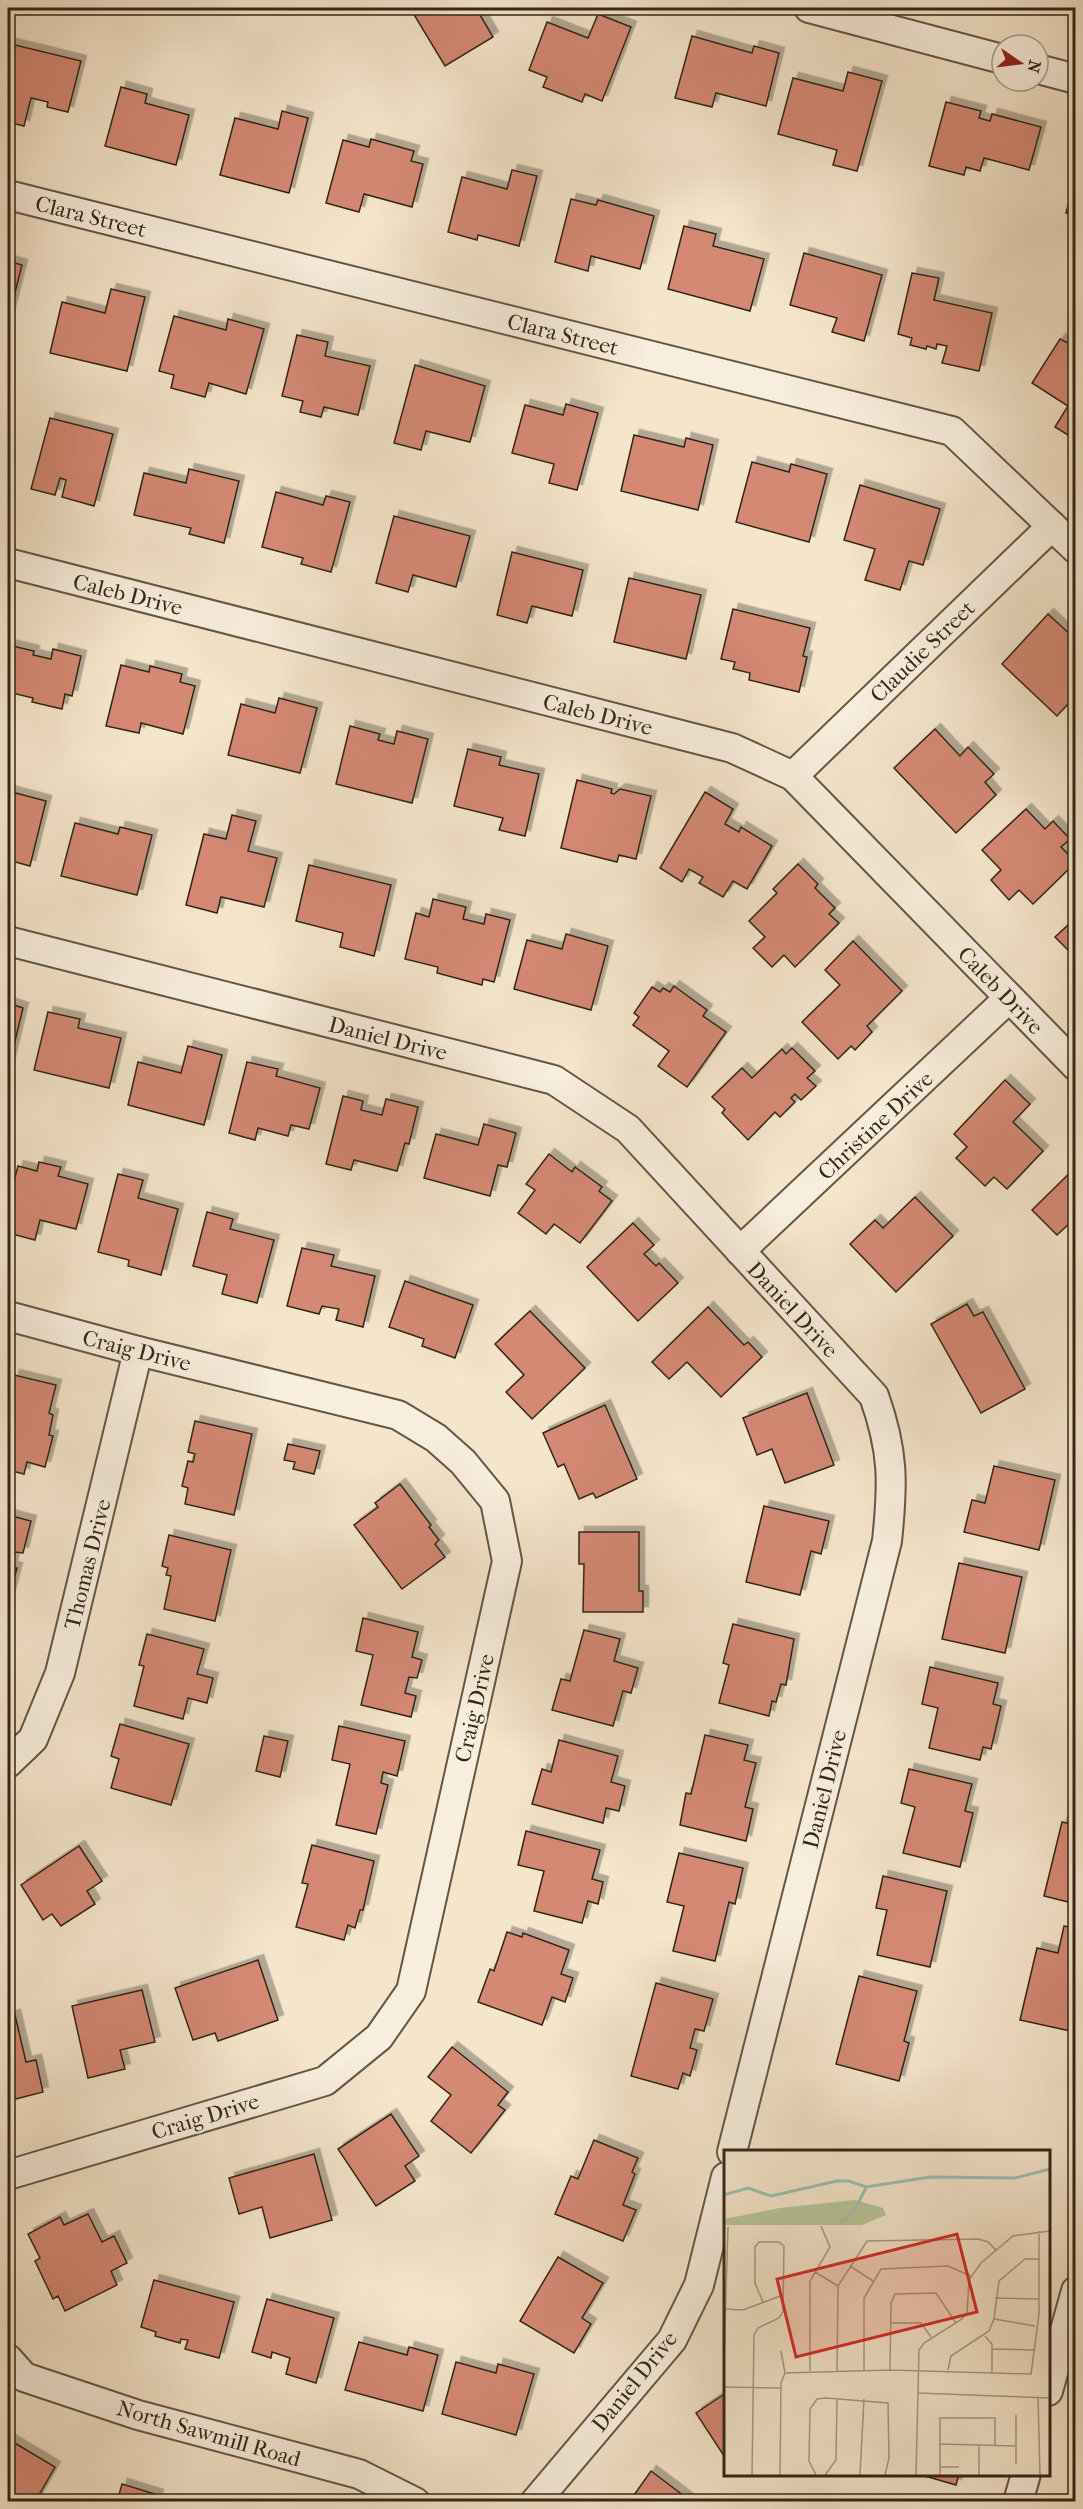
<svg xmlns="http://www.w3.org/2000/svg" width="1083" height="2509" font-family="'IM FELL French Canon',serif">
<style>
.building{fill:#d48975;stroke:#322618;stroke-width:1.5;filter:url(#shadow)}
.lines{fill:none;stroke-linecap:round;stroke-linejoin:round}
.minor-casing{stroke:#635645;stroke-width:32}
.minor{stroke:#f8eedd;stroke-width:28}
.labels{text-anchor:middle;stroke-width:4.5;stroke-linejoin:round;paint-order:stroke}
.street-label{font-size:22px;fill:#322618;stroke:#f8eedd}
.inset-river{fill:none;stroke:#9dc0b2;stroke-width:3}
.inset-road{fill:none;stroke:#a79983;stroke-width:1.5}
.view{fill:#d62828;fill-opacity:0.15;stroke:#d62828;stroke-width:3}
.inset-edge{fill:none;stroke:#322618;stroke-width:3}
</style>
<defs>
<filter id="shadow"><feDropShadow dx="5.5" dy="-5.5" stdDeviation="0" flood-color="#0004"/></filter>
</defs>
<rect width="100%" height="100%" fill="#f5e5cb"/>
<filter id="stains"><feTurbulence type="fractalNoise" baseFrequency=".00333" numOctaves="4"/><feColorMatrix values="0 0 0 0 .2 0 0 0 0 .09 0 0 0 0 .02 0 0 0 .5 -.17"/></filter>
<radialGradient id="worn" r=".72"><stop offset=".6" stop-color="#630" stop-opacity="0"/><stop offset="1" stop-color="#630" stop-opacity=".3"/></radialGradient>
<g class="building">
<path d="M410,8H476L493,37L445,66Z"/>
<path d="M1048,8H1076V14Z"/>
<path d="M598,14L631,27L602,101L585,94L582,102L543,87L547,77L529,70L547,22L588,38Z"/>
<path d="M692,36L752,53L754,46L779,53L766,106L716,93L712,107L675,98Z"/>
<path d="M11,44L81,61L68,112L47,107L48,102L31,98L24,126L8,122V59Z"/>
<path d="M848,72L882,81L857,171L833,165L837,150L778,134L793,78L843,91Z"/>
<path d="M121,87L147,94L145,103L189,115L176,165L105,146Z"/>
<path d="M946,102L981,111L979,118L990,121L992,114L1041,127L1029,170L984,158L980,171L966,167L964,175L929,166Z"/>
<path d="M282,111L308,118L289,193L220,175L235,118L278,129Z"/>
<path d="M371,139L414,151L411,161L423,164L412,207L364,194L359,212L326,203L343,140L369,147Z"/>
<path d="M512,170L537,176L519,246L478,235L477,240L448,232L462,177L507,189Z"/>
<path d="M1076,176V215L1066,213Z"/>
<path d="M571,199L596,205L598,200L654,216L640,269L591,256L588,271L555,262Z"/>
<path d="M684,226L716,234L713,246L764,259L750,311L668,289Z"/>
<path d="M804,253L882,275L864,341L832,332L837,318L790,305Z"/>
<path d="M8,261L22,265L8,320Z"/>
<path d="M912,273L939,278L934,300L992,313L979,371L942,363L947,346L937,344L936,349L927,346L926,349L910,345L912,338L898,334Z"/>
<path d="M111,289L145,297L127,371L50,353L62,302L105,313Z"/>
<path d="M174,316L226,330L228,319L264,329L246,394L209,383L205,397L171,388L174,375L159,371Z"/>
<path d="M297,335L328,342L325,356L370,366L358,415L324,407L321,417L300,412L303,401L282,396Z"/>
<path d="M1060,339L1076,347V440L1055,427L1068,406L1032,383Z"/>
<path d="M415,365L485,386L470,442L426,431L421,450L394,443Z"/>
<path d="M566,404L598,413L577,490L549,483L554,464L512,453L525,405L563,415Z"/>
<path d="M50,418L113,434L94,506L62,497L66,480L60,478L55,495L31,489Z"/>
<path d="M634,435L684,447L686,438L713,445L698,510L621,491Z"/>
<path d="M752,462L789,472L791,464L827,474L809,542L736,522Z"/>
<path d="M189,469L239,481L224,543L189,534L191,528L134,515L144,473L186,483Z"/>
<path d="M860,485L940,509L923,565L909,561L900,590L865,580L875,549L844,540Z"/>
<path d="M276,492L323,505L326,496L350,502L331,572L301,564L303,558L262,547Z"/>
<path d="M394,516L470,536L456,587L413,575L408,592L376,583Z"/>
<path d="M512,552L583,570L572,616L532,606L527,623L497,615Z"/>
<path d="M629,578L701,595L686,659L614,642Z"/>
<path d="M733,609L810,628L803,656L807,657L799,692L749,680L750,673L733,669L735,662L721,659Z"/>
<path d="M1048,614L1075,639L1069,646L1076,652V713L1067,705L1057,716L1002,664Z"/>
<path d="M8,645L34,651L33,655L51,659L53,649L81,656L72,696L65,694L62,709L32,702L33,698L8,692Z"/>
<path d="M121,665L149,672L150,666L182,674L180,682L195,686L183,734L141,723L139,733L106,726Z"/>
<path d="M279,698L317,708L300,773L228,755L241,704L275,713Z"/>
<path d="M350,726L380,734L378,740L394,744L397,731L428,739L412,803L336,784Z"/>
<path d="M935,729L960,756L968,747L994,774L985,782L996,795L956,833L894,768Z"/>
<path d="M468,749L501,757L499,765L539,774L525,836L499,830L503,818L454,806Z"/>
<path d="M577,780L612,789L611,793L614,794L620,789L651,796L636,859L619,855L617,862L561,848Z"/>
<path d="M8,791L46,801L30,866L8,860Z"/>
<path d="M705,792L733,809L725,824L739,832L741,827L772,846L747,889L733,881L723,897L699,883L703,877L689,869L682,882L660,868Z"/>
<path d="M1026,809L1045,829L1053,821L1070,839L1061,847L1076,862L1033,904L1019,890L1009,900L991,880L1001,870L982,850Z"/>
<path d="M232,815L256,821L248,851L277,858L264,907L221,897L217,913L186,905L204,834L226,839Z"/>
<path d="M75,823L118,834L120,827L152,835L137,895L61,876Z"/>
<path d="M798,864L818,884L815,888L835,908L829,914L839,923L795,967L784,955L772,967L753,948L765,937L749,921L777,893L773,889Z"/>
<path d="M309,865L391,885L374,956L340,947L343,933L296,921Z"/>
<path d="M433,899L466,907L463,919L484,924L486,914L510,920L494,982L483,979L482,985L437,973L438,967L405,959L416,913L429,917Z"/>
<path d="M1076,918V958L1055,937Z"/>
<path d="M566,934L608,946L591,1010L514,989L527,940L562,949Z"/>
<path d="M853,941L902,991L867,1026L872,1032L855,1050L851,1046L838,1059L802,1022L840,985L825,970Z"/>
<path d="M674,986L707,1010L703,1016L726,1032L687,1087L658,1066L669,1051L633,1025L639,1017L634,1013L652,987L660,992L663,988L670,992Z"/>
<path d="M8,1003L23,1008L8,1070Z"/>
<path d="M48,1012L80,1019L78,1028L121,1038L109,1088L34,1070Z"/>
<path d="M188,1046L222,1055L204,1125L128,1105L138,1062L181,1073Z"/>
<path d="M792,1048L815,1071L807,1078L816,1086L801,1100L795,1094L791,1098L795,1102L780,1117L775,1112L748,1140L722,1113L725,1109L712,1097L742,1068L752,1078L782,1049L786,1054Z"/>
<path d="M247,1062L278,1069L276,1076L320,1088L309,1129L291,1125L288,1136L258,1128L255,1140L229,1133Z"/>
<path d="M1005,1080L1030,1104L1013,1122L1043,1151L1007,1189L994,1177L985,1186L956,1158L967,1147L954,1134Z"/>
<path d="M343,1096L363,1101L361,1110L382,1115L386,1099L418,1107L409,1144L405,1143L397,1171L354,1160L351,1170L326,1164Z"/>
<path d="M484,1124L516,1133L507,1167L498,1165L490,1196L424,1178L436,1134L478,1145Z"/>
<path d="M549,1154L572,1172L575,1167L602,1187L599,1191L612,1201L580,1243L554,1224L546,1234L518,1213L535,1190L526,1184Z"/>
<path d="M39,1162L61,1167L58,1176L88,1184L76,1229L40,1220L35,1240L8,1233V1203L18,1166L37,1171Z"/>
<path d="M1076,1167V1225L1072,1221L1057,1235L1032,1210Z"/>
<path d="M118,1174L143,1180L138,1198L178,1209L161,1275L128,1266L129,1260L98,1252Z"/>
<path d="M915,1197L953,1236L896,1292L850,1244L875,1220L883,1228Z"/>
<path d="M207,1212L233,1219L230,1229L274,1240L257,1303L222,1294L227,1275L193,1266Z"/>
<path d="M633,1223L654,1245L644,1254L656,1266L659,1263L678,1283L638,1321L587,1267Z"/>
<path d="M302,1248L334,1255L331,1266L375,1276L363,1327L336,1320L339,1309L322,1306L319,1314L287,1306Z"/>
<path d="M405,1281L473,1305L455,1358L422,1346L424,1339L389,1327Z"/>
<path d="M967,1304L974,1316L983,1312L1025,1389L981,1413L931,1324Z"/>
<path d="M708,1307L744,1345L748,1342L762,1357L721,1397L687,1362L669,1379L652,1362Z"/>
<path d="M530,1311L585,1368L532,1419L506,1392L524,1375L495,1344Z"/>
<path d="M14,1375L56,1385L49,1413L53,1415L49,1435L53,1436L45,1467L27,1462L24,1474L8,1470V1403Z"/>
<path d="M807,1393L834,1465L785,1483L772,1449L757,1455L743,1418Z"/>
<path d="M605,1405L637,1479L596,1498L593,1493L579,1499L564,1464L558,1467L543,1433Z"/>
<path d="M195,1421L252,1434L234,1515L185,1504L188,1488L182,1486L188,1461L193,1462L195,1454L188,1452Z"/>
<path d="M288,1444L320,1451L314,1474L293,1469L295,1462L284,1460Z"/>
<path d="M994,1466L1055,1480L1039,1550L964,1532L972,1500L985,1503Z"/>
<path d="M400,1484L431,1525L429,1527L439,1540L435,1544L445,1557L402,1589L354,1525L378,1507L375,1503Z"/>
<path d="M764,1506L829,1521L821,1554L811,1551L800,1595L746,1582Z"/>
<path d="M8,1515L31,1521L23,1553L15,1552L12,1567L17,1568L10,1595L8,1594Z"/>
<path d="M579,1532H639V1591H643V1612H583L584,1564H579Z"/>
<path d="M169,1535L231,1550L215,1621L164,1609L171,1576L166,1575L168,1568L162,1566Z"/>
<path d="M959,1563L1022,1577L1005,1653L942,1639Z"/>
<path d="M363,1618L418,1632L412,1657L422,1660L417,1678L409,1677L405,1693L416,1696L411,1717L361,1705L373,1655L356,1651Z"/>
<path d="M733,1624L794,1639L786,1685L781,1684L776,1702L772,1701L769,1716L719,1703L729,1665L723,1663Z"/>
<path d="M584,1630L620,1639L614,1661L638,1668L631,1693L623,1691L613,1726L552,1710L561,1679L570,1681Z"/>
<path d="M147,1634L204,1649L197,1674L213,1678L207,1703L188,1698L183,1719L134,1706L144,1666L139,1665Z"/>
<path d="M930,1667L998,1683L993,1704L1001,1706L991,1749L983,1747L980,1760L929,1748L938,1708L922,1704Z"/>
<path d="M120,1724L189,1744L171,1805L111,1788L119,1759L111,1756Z"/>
<path d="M339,1726L405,1741L397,1776L383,1772L381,1783L388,1785L376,1834L336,1825L350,1764L332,1760Z"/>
<path d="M705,1735L748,1745L744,1760L756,1763L745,1807L753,1809L746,1841L680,1825L686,1793L691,1794Z"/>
<path d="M264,1736L288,1741L280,1777L256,1771Z"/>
<path d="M559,1740L618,1756L611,1782L625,1786L619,1811L606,1808L603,1823L532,1804L542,1769L551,1772Z"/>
<path d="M909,1769L972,1784L965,1811L973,1813L960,1867L903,1853L915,1807L901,1803Z"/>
<path d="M1062,1822L1076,1825V1904L1044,1896Z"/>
<path d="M526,1831L600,1850L592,1879L603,1882L598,1904L588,1901L582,1923L534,1911L544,1871L518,1865Z"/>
<path d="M312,1845L374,1861L363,1910H360L355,1928L348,1925L344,1940L296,1927L308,1884L302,1883Z"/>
<path d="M79,1846L102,1881L87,1891L95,1904L61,1926L52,1914L43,1920L21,1885Z"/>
<path d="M679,1853L743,1868L735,1904L729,1902L715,1961L673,1951L684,1906L667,1902Z"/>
<path d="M883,1876L947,1891L930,1967L877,1955L887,1910L876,1908Z"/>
<path d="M1064,1926L1076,1928L1075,2032L1020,2020L1037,1948L1058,1953Z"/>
<path d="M507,1932L522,1937L523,1933L569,1950L561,1974L573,1978L565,2002L552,1997L542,2025L478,2002L490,1969L494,1971Z"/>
<path d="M258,1960L278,2020L218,2041L215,2033L193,2040L175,1988Z"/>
<path d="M859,1976L917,1991L904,2041L909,2043L899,2081L836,2064Z"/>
<path d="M656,1983L713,1999L704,2031L695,2029L690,2048L697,2050L690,2076L683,2073L678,2089L631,2076Z"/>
<path d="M142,1990L155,2042L120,2050L125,2069L88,2078L72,2006Z"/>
<path d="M15,2015L26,2062L36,2060L43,2092L8,2101V2017Z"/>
<path d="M452,2047L508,2092L498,2105L505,2110L471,2153L431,2121L451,2095L428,2077Z"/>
<path d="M391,2114L419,2156L405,2166L415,2181L376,2206L338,2149Z"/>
<path d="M594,2140L638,2158L632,2172L635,2174L623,2205L636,2210L623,2241L555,2214L571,2176L578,2179Z"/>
<path d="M314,2154L332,2220L270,2238L262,2207L239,2214L229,2178Z"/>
<path d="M88,2214L102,2242L114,2236L127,2263L111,2271L117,2285L65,2311L58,2296L53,2299L35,2261L40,2258L28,2234L60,2217L64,2225Z"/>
<path d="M558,2257L603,2283L582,2318L591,2324L574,2353L520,2321Z"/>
<path d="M154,2280L234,2302L219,2358L185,2349L188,2340L181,2339L180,2343L155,2336L156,2332L141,2327Z"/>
<path d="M267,2299L334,2318L316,2383L286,2374L290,2358L272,2352L271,2358L252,2352Z"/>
<path d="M359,2342L407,2355L409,2347L438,2355L423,2411L345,2390Z"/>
<path d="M456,2362L496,2373L498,2364L534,2374L516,2435L442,2414Z"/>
<path d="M723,2395L726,2400V2459L696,2413Z"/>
<path d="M8,2439L55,2467L35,2502H8Z"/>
<path d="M651,2471L692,2502H629Z"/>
<path d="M918,2474H959L956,2485Z"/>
<path d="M122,2484L158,2495L156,2502H117Z"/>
</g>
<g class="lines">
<defs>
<g id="minor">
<path d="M809,8L1002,59"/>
<path d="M1038,69L1076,79"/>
<path d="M8,195L952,431L1076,549"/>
<path d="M8,563L732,748L793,776L1076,1066"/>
<path d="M793,776L1052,526"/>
<path d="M8,941L554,1080L628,1129L874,1396C894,1452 893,1484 887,1541L732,2152"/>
<path d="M740,1251L1009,998"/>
<path d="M8,1316L138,1351L398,1415L436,1438L463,1462L495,1501L507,1561L411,1991L379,2037L325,2081L8,2175"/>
<path d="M8,1763L33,1739L60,1673L138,1351"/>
<path d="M8,2359L24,2377L138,2415L359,2474L415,2502"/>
<path d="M1048,2391L1076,2291"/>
<path d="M535,2502L672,2340L699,2285L726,2177"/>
<path d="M1018,2502L1026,2474"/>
</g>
</defs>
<use href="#minor" class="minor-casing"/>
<use href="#minor" class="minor"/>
</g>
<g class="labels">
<g class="street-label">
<text transform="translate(91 216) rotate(14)" y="8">Clara Street</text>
<text transform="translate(563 334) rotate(14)" y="8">Clara Street</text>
<text transform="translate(128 594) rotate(14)" y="8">Caleb Drive</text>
<text transform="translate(922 651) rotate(-44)" y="8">Claudie Street</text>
<text transform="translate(598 714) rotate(14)" y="8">Caleb Drive</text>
<text transform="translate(1001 990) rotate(46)" y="8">Caleb Drive</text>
<text transform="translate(388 1038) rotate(14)" y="8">Daniel Drive</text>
<text transform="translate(875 1125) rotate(-43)" y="8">Christine Drive</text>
<text transform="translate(793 1309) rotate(47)" y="8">Daniel Drive</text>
<text transform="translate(137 1350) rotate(14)" y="8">Craig Drive</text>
<text transform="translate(87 1564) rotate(-76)" y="8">Thomas Drive</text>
<text transform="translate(474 1708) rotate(-77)" y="8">Craig Drive</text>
<text transform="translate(824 1789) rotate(-76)" y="8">Daniel Drive</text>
<text transform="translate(205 2116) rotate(-17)" y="8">Craig Drive</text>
<text transform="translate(634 2381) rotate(-51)" y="8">Daniel Drive</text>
<text transform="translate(209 2433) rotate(16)" y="8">North Sawmill Road</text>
</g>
</g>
<g transform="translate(724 2150)">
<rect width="326" height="326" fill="#f5e5cb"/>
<path d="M131,50L159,58L162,65L138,75H0V69L56,58Z" fill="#b8c59a"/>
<path class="inset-river" d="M0,45L24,38L47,46L113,31H125L142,37L206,27L291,28L326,19M116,72L129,63L142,38"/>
<path class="inset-road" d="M126,116L149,131M91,122L114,136M271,148L315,149M0,159L19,160L59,145M270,169L311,176M167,173H197L207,187M261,186L268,194V222M268,199L310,200M57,201L61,223M0,210L4,77M140,220V148L157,119L224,116L247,126M166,220L167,153L171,144L212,143L232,173M224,220L227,206L265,181L270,169L275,131L301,109H315M86,221V131L106,97L97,76M113,221L114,136L143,91L254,89L264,92L272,100M0,237L57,238M193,243L326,248M314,247L316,325M292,265V314M0,268V325M216,294L292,296M255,295V325M216,317H235M28,325L30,185L34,178L55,168L59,162L60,96L55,92H35L31,97V133L39,152M56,325L57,233L61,223L166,220L307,224L315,164V81M92,325L85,311L86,259L93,249L102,248L164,253L165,308L161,325M101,325L112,310L113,249M136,325L140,249M192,325L195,200L200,193L238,169L243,163L245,130L257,113L289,86L326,81M216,325V268H271V295"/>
<path class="view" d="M233,84L253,162L72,207L53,129Z"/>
<rect width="326" height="326" class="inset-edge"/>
</g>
<rect width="1083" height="2509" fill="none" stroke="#f5e5cb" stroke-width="30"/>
<rect x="9" y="9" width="1065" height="2491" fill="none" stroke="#322618" stroke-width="3"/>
<rect x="15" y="15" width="1053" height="2479" fill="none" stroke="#322618" stroke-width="1.5"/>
<g transform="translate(1020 63) rotate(104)"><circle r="28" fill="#f8eedd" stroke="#a99e8e" stroke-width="1.5"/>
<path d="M0-4.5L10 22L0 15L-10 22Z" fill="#8f2418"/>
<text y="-9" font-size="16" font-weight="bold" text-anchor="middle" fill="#322618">N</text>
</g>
<rect width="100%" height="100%" filter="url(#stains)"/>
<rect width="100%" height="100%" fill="url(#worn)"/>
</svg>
